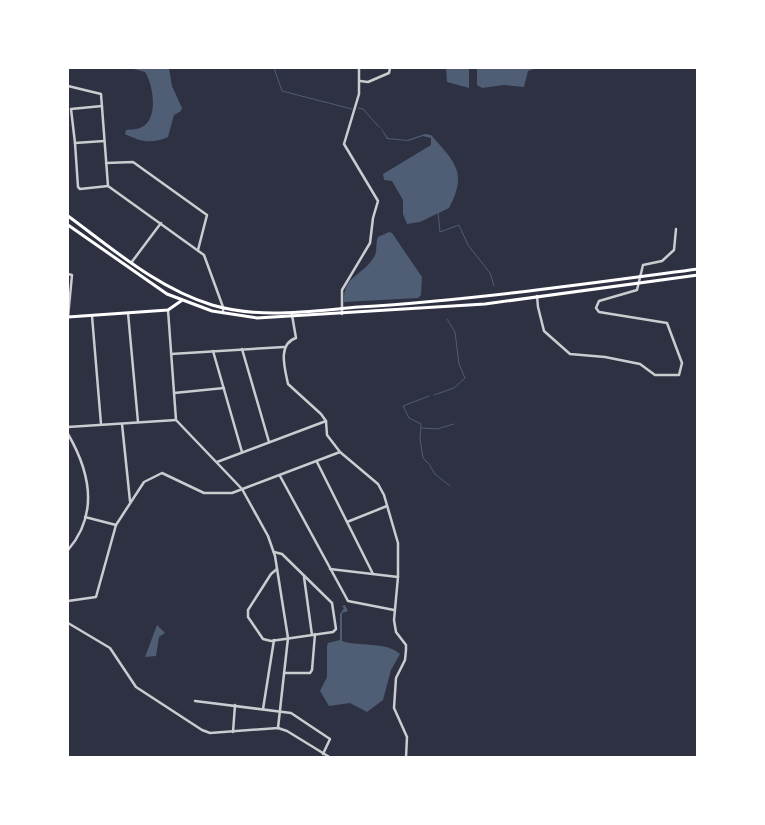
<svg xmlns="http://www.w3.org/2000/svg" width="765" height="825" font-family="'Fira Sans',sans-serif">
<style>
.water{fill:#4f5d75}
.lines{fill:none;stroke-linecap:round;stroke-linejoin:round}
.stream{stroke:#4f5d75;stroke-width:1}
.minor{stroke:#caccd0;stroke-width:2.5}
.secondary{stroke:#fff;stroke-width:3}
</style>
<rect width="100%" height="100%" fill="#2d3142"/>
<g class="water">
<path d="M130,68H169L172,86L182,108L181,111L174,115L168,137C152,144 141,142 125,134L126,130C131,129 137,130 142,127C159,119 153,84 145,72Z"/>
<path d="M446,68H469V88L447,82Z"/>
<path d="M477,68H537L528,71L524,87L504,85L482,88L477,85Z"/>
<path d="M379,125L388,138L407,140L425,134L431,135C455,162 468,173 449,208L420,222L407,224L403,214V200L392,181L384,180L383,174L431,145V138L423,136L408,141L387,139Z"/>
<path d="M389,232L392,233L422,277L421,295L418,298L344,302C343,275 362,277 374,257C378,251 375,244 378,237Z"/>
<path d="M345,605L348,611L342,613V641C358,647 386,641 400,654L391,670L383,700L367,712L350,703L329,706L320,691L327,677V646L328,643L340,640V614L344,608L342,606Z"/>
<path d="M157,625L165,633L159,637L156,656L145,657Z"/>
</g>
<g class="lines">
<g class="stream">
<path d="M274,68L282,91L352,109"/>
<path d="M358,108L363,109L379,127"/>
<path d="M438,212L440,232L459,225L468,245L490,273L494,286"/>
<path d="M434,395L454,388L465,378L459,364L455,332L447,319"/>
<path d="M429,396L403,406L409,418L421,424L420,439L423,458L429,464L435,474L450,486"/>
<path d="M422,428L437,429L454,424"/>
</g>
<g class="minor">
<path d="M360,81L368,82L389,73L390,68"/>
<path d="M68,86L101,94L108,186L204,255L223,307V313"/>
<path d="M104,141L75,143L78,187L80,189L108,186"/>
<path d="M75,143L71,109L102,106"/>
<path d="M106,163L133,162L207,215L198,250"/>
<path d="M131,263L161,223"/>
<path d="M68,274L72,275L68,317"/>
<path d="M537,296L538,307L544,331L570,354L605,357L640,364L655,375H679L682,363L667,323L599,312L596,308L599,301L637,290L643,265L662,261L674,250L676,229"/>
<path d="M168,310L176,420L242,489L268,536L275,556L288,638L278,728"/>
<path d="M128,313L138,422"/>
<path d="M342,314V290L370,243L373,218L378,201L344,144L359,94V68"/>
<path d="M292,315L296,338C277,344 285,369 288,384L321,414L326,421L327,435L340,452L378,484L384,495L398,543V577L394,620L396,632L406,645V650L405,660L396,678L394,708L407,737L406,758"/>
<path d="M92,316L101,424"/>
<path d="M242,349L269,442"/>
<path d="M213,351L242,452"/>
<path d="M171,354L284,347"/>
<path d="M174,393L224,388"/>
<path d="M122,424L130,501"/>
<path d="M68,427L176,420"/>
<path d="M68,434C90,472 99,514 68,550"/>
<path d="M217,462L326,421"/>
<path d="M317,462L373,574"/>
<path d="M280,476L348,601L394,610"/>
<path d="M85,517L116,525"/>
<path d="M347,522L387,506"/>
<path d="M274,552L282,554L332,603L336,629L333,632L271,641L263,639L248,617V610L271,574L277,569"/>
<path d="M330,569L398,577"/>
<path d="M304,577L312,635"/>
<path d="M68,601L96,597L116,525L144,482L162,473L204,493H232L340,452"/>
<path d="M68,623L110,648L136,687L202,730L210,733L278,728L287,731L331,758"/>
<path d="M284,673H310L312,670L315,634"/>
<path d="M195,701L291,713L330,739L323,754"/>
<path d="M263,709L274,640"/>
<path d="M233,732L235,705"/>
</g>
<g class="secondary">
<path d="M68,216C113,249 157,288 212,305C259,319 311,311 359,307C472,300 585,284 698,269"/>
<path d="M68,225L167,294L212,311L257,318L485,304L698,275"/>
<path d="M68,317L168,310L181,301"/>
</g>
</g>
<rect width="765" height="825" fill="none" stroke="#ffffff" stroke-width="138"/>
</svg>
